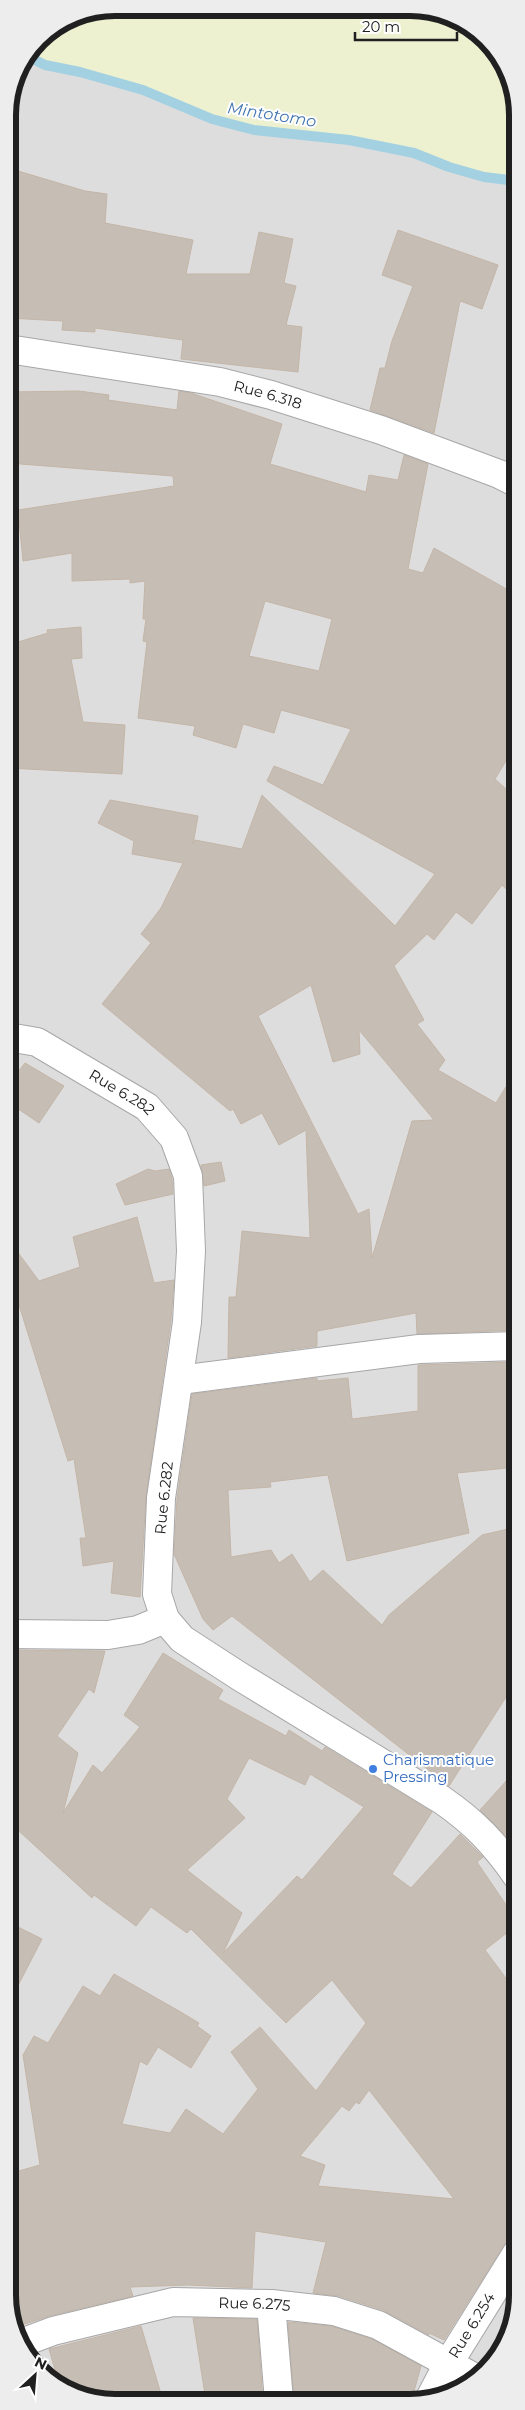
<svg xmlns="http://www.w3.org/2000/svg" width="525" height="2410" font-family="Montserrat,sans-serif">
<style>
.residential{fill:#dedddd}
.farmland{fill:#edf1d0}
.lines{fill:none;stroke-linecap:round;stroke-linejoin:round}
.stream{stroke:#a3d1e2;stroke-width:10}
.building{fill:#c6beb5;stroke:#c4b5a7;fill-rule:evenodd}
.minor-casing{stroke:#a7a7a7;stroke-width:30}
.minor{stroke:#fff;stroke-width:28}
.shop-dot{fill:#3f7fe0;stroke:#fff;stroke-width:2}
.labels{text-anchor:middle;stroke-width:4;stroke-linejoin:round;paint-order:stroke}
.street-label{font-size:15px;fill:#202020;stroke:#fff}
.shop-label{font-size:15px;fill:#366cbe;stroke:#fff;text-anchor:start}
.water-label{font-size:16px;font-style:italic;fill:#4174b0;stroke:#fff}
.rim{fill:none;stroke:#202020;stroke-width:6}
</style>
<rect width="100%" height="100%" fill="#f1eee6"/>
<path class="residential" d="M27,56L45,65L80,72L143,90L212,119L254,130L349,140L414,153L449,167L484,177L517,181V2302L491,2366L458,2391L424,2402L94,2400L34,2366L8,2309V108L16,73Z"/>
<path class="farmland" d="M115,8L431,10L491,44L517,101V181L484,177L449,167L414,153L349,140L254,130L212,119L143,90L80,72L45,65L27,56L39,39L74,16Z"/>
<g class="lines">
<path class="stream" d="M27,56L45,65L80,72L143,90L212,119L254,130L349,140L414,153L449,167L484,177L517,181"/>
</g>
<g class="building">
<path d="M8,168L85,191L107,194L105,223L193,240L186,274H250L259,232L293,239L284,283L296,286L286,325L302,327L298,372L181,359L183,340L95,328V332L62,330L63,321L8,318Z"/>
<path d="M398,230L498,265L482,309L460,301L434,433L370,410L380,368H385L392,341L413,286L382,275Z"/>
<path d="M79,391L109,395L108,400L177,410L179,391L191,393L282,424L270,464L366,492L369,475L398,480L404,455L428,464L408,569L423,573L434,548L517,595V743L495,779L517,799V900L502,885L472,924L456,912L434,940L427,934L394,966L424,1020L417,1024L445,1060L438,1070L496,1103L517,1069V1330L417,1334L416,1313L317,1331V1346L228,1358L229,1297H236L242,1231L310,1238L306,1130L279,1145L262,1113L241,1124L233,1109L230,1111L102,1004L151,943L141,934L161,908L183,863L132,854L134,841L98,823L110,800L198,816L193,844L195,840L242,849L262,795L395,926L435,874L267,781L274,766L323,785L351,729L281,710L274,733L243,724L236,748L193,735L195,726L138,718L147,642L143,641L146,619H143L145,581L130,583V579L72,581V553L23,561L18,510L174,486L173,476L8,463V392ZM265,601L332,619L319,671L249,656ZM311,985L333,1062L360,1054L359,1030L434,1120L412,1121L372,1258L369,1209L358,1214L258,1016Z"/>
<path d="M81,627L82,658L71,659L83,722L125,725L122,774L8,768V645L48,633L47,630Z"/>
<path d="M25,1063L64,1086L39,1123L8,1102V1085Z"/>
<path d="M221,1162L225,1181L204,1186L201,1165Z"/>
<path d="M148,1169L155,1171L169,1169L172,1179L173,1194L125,1205L116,1184Z"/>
<path d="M137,1217L154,1283L174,1280L171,1320L146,1496L140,1597L111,1593L114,1561L83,1566L80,1538H86L74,1459L68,1461L8,1270V1239L39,1281L80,1267L73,1237Z"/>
<path d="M517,1362V1467L457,1473L469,1533L347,1561L328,1475L270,1482L271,1487L228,1490L231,1557L271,1550L279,1563L292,1554L310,1582L323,1570L382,1625L389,1615L482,1535L517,1527V1680L449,1786L232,1616L213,1630L203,1619L174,1554L177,1499L192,1394L317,1378V1381L348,1378L352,1419L418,1411V1365Z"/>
<path d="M8,1650L105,1651L94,1693L89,1689L57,1736L78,1753L63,1813L93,1765L102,1773L140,1727L124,1715L163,1653L223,1690L218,1699L286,1736L289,1730L322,1751L325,1747L432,1812L392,1874L411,1888L460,1834L483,1857L477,1862L517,1921V1925L485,1950L517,1993V2237L510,2239L504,2245L444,2340L429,2333V2335L383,2310L339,2296L313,2293L326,2242L255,2231L252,2288L188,2285L130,2287L133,2296L49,2316L16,2327L8,2309V2174L40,2165L23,2055L34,2036L48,2043L83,1986L100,1996L114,1974L179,2011L199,2023L197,2026L211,2036L191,2068L158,2047L147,2065L140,2061L122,2124L170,2133L186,2109L223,2134L258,2089L231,2052L260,2027L316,2091L366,2023L332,1980L286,2023L191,1929L187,1933L151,1907L136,1926L94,1895L92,1898L8,1821ZM249,1758L305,1785L310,1774L364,1807L302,1880L297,1876L223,1953L242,1913L187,1870L245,1818L227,1799ZM369,2090L454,2199L318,2186L325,2165L300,2156L342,2106L349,2111L356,2102L359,2104Z"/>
<path d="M517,1769V1827L506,1836L480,1810Z"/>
<path d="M8,1922L42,1939L8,2005Z"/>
<path d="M193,2318L257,2319L263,2401H206Z"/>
<path d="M288,2322L331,2326L372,2339L421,2366L413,2395L403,2402L294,2401Z"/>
<path d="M141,2326L163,2401L94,2400L58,2380L49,2349Z"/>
</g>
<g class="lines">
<defs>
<g id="minor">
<path id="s1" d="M8,349L220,382L271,395L381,430L499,474L517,483"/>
<path id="s2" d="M8,1037L37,1042L147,1107L174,1138L188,1176L191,1251L187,1322L161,1498L157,1594L165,1619L182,1639L239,1676L442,1800C474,1822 495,1844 517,1876"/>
<path d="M180,1380L419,1349L517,1346"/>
<path d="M8,1634L108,1635L138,1630L165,1619"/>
<path d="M271,2304L279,2401"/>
<path id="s3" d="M24,2342L53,2331L173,2302L271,2304L334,2311L378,2325L475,2378"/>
<path id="s4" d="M429,2400L448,2364L517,2253"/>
</g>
</defs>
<use href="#minor" class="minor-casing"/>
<use href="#minor" class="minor"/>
</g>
<circle class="shop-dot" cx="373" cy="1769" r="5"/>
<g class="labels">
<g class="street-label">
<text dy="5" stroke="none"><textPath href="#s1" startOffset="264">Rue 6.318</textPath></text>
<text dy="5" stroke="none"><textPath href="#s2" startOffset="128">Rue 6.282</textPath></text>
<text transform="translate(164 1498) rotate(-84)" y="5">Rue 6.282</text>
<text dy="5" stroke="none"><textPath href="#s3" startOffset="236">Rue 6.275</textPath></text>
<text dy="5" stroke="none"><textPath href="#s4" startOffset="86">Rue 6.254</textPath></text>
</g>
<g class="shop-label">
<text x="383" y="1765">Charismatique<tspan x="383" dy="17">Pressing</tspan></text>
</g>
<g class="water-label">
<text transform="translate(272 114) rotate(9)" y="6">Mintotomo</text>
</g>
</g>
<path d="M0 0H525V2410H0ZM115 16H410A99 99 0 0 1 509 115V2295A99 99 0 0 1 410 2394H115A99 99 0 0 1 16 2295V115A99 99 0 0 1 115 16Z" fill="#ededed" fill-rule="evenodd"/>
<path class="rim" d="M115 16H410A99 99 0 0 1 509 115V2295A99 99 0 0 1 410 2394H115A99 99 0 0 1 16 2295V115A99 99 0 0 1 115 16Z"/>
<g transform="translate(35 2375) rotate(26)" stroke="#ffffff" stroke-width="4" paint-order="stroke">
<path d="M0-4L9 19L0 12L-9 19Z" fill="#202020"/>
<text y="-8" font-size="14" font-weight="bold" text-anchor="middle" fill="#202020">N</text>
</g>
<path d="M355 32v8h102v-8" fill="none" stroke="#202020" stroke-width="2.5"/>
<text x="362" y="32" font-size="15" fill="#202020" stroke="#ffffff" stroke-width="4" paint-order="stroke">20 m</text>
</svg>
